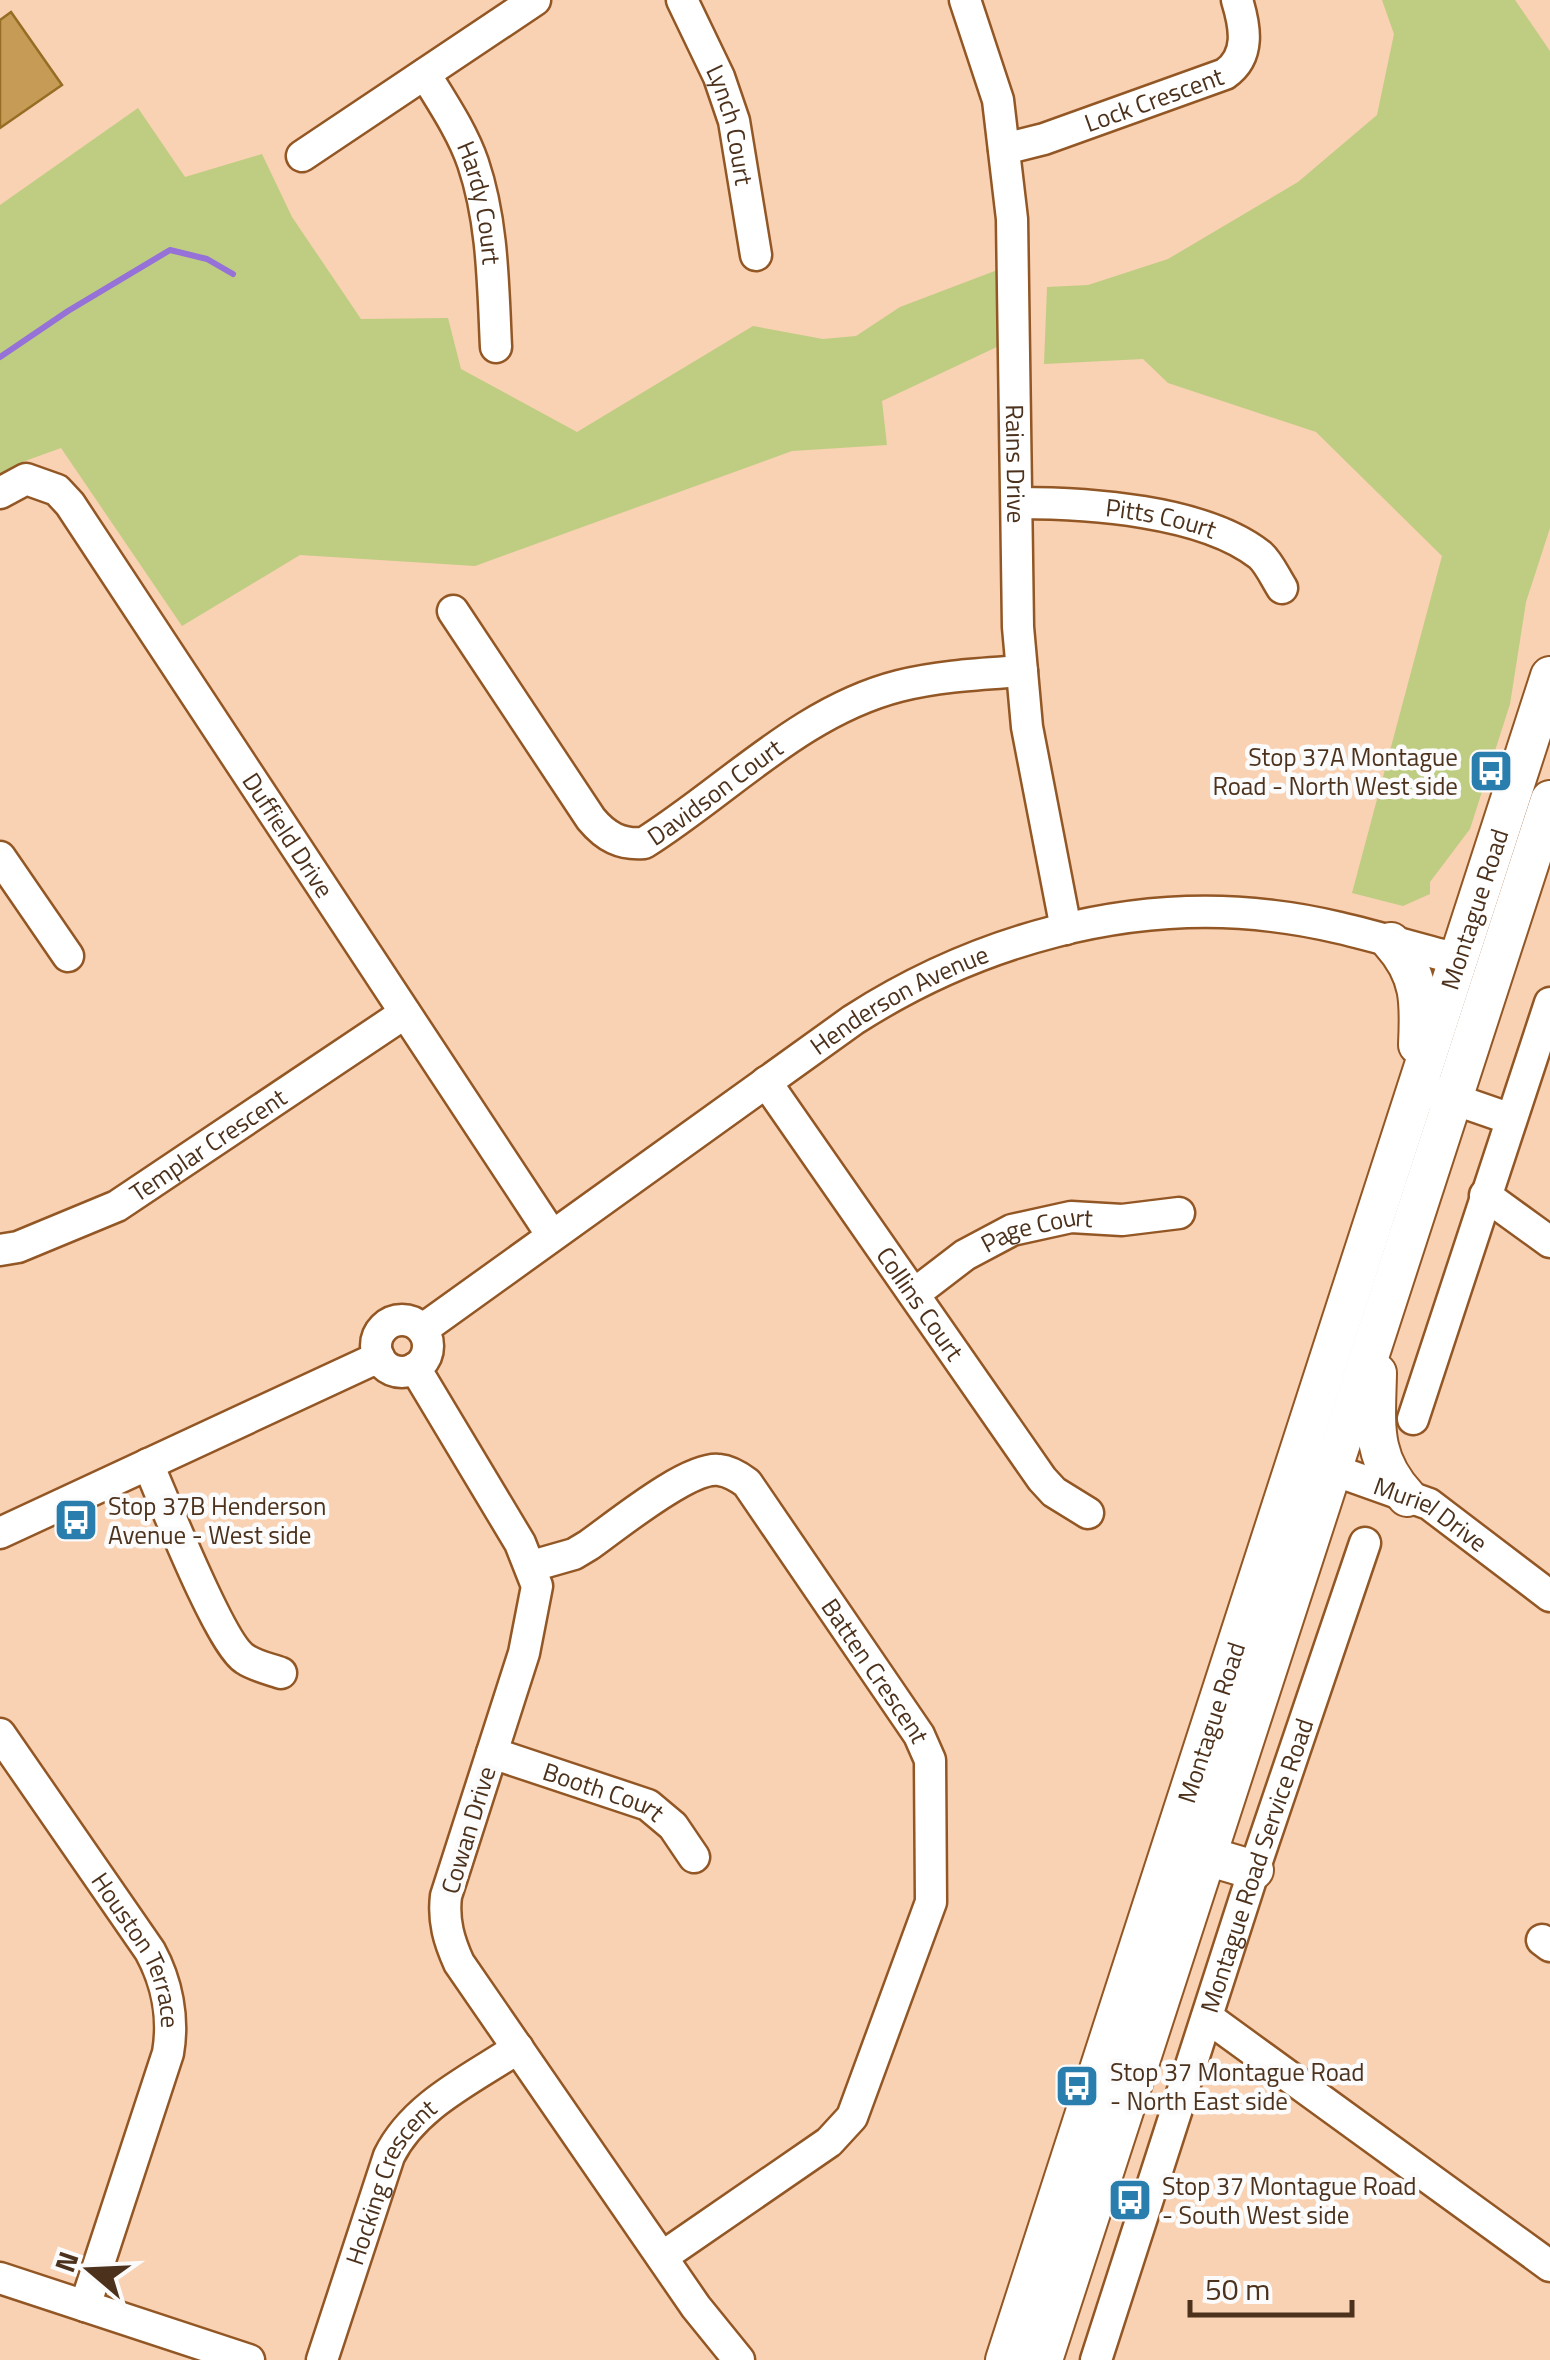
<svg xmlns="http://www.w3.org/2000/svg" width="1550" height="2360" font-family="'Titillium Web',sans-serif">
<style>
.green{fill:#becd81}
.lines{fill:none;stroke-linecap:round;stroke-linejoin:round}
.stream{stroke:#9571d8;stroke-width:6}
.building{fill:#c69b56;stroke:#966d24;stroke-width:2.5}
.minor-casing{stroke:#925724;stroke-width:35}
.major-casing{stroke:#925724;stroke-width:42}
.minor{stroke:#fff;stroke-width:30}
.major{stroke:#fff;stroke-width:38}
.labels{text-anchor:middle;stroke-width:9;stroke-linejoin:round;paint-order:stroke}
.street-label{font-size:25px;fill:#4c321d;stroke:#fbfbfb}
.poi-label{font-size:25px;fill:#4c321d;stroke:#fbfbfb;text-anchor:start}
</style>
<rect width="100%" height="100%" fill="#f9d1b3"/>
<g class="green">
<path d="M1382,0H1515L1550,51V528L1526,602L1510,704L1470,829L1430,882V894L1403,906L1352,893L1442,556L1316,432L1168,383L1143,359L1044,364L1047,287L1088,285L1168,259L1298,182L1377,115L1394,34Z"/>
<path d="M138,108L185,177L262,154L292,217L361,319L448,318L461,369L577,432L753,326L823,339L856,336L900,307L1000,269L1001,345L882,401L887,445L792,451L475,566L300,555L182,626L61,448L25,461L0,478V205Z"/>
</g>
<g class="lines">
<path class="stream" d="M0,357L68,311L170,250L207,259L233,274"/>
</g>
<path class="building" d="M11,12L62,85L0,128V20Z"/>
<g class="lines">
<defs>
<g id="minor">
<path id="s1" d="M682,0L719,77L734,121L756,255"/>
<path id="s2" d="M965,0L998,100L1012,219L1018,627L1027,727L1066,929"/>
<path id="s3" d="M425,74C442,102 462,131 473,163C493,222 493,285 496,347"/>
<path id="s4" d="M1004,149L1044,139L1225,74C1251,56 1245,26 1237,0"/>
<path d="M302,156L535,0"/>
<path id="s5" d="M0,493L26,479L57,490L70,504L551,1234"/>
<path id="s6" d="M1017,503C1087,503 1203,510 1260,555C1269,563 1275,577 1282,588"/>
<path id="s7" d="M453,611L591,819C606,837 621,845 644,843C728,790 801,711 899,686C939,676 981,674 1022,671"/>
<path d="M0,857L68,956"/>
<path id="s8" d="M766,1082L1042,1479L1054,1492L1088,1513"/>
<path d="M1433,1092L1511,1119"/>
<path d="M1485,1195L1550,1242"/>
<path id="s9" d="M0,1250L18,1247L117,1206L405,1013"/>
<path id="s10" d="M914,1294L965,1255L1012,1230L1071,1217L1122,1220L1179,1213"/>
<circle cx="402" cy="1346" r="26"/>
<path id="s11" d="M423,1329L853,1020C976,941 1127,898 1273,916C1336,923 1397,944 1458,959"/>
<path d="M415,1368L520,1543L537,1586L524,1653L446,1896C443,1921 449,1941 459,1963L696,2307L739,2360"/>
<path d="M1413,1419L1550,1003"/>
<path id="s12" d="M1314,1463L1429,1504L1550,1596"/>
<path d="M148,1464C163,1498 220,1644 245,1659C255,1666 270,1669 281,1673"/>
<path d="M0,1533L379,1357"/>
<path id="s13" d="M532,1566L574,1554L589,1545C616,1526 689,1466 719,1470C730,1471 739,1477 747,1483L919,1735L930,1760L931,1902L852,2117L829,2142L662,2257"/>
<path id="s14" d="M0,1734L150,1951C167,1982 174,2018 168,2053L85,2306"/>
<path id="s15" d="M492,1753L648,1805L673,1826L694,1857"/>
<path d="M1542,1940L1550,1946"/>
<path d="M1207,2017L1550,2266"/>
<path d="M0,2278L249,2360"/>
<path id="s16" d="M322,2360L389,2156C414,2105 472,2079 518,2048"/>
<path id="s17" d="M1096,2360L1254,1870L1365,1543"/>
</g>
<g id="major">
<path d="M1391,942C1421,975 1420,1003 1418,1045"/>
<path d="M1377,1373C1376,1424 1370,1457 1407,1497"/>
<path d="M1183,1849L1254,1870"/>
<path id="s18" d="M1005,2360L1550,676"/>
<path d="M1043,2360L1550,800"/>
</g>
</defs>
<use href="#minor" class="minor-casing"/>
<use href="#major" class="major-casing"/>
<use href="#minor" class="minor"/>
<use href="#major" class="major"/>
</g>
<defs>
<symbol id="bus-square" viewBox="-11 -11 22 22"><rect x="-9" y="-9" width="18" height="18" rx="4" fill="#297eae" stroke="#fbfbfb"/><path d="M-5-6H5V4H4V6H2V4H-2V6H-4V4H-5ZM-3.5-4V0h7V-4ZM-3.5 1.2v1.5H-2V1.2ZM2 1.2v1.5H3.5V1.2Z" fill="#fff"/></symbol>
</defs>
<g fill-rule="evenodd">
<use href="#bus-square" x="1466" y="746" width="50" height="50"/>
<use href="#bus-square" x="51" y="1495" width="50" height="50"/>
<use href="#bus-square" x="1052" y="2061" width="50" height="50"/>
<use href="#bus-square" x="1105" y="2175" width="50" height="50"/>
</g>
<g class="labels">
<g class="street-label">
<text dy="9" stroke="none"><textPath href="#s4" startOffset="158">Lock Crescent</textPath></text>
<text dy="9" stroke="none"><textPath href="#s1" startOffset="135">Lynch Court</textPath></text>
<text dy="9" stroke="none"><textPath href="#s3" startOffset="142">Hardy Court</textPath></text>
<text dy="9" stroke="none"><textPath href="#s2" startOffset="470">Rains Drive</textPath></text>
<text dy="9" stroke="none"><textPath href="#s6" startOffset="145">Pitts Court</textPath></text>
<text dy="9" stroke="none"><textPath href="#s7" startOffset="398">Davidson Court</textPath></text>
<text dy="9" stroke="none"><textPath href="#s5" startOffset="478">Duffield Drive</textPath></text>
<text dy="9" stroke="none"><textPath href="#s18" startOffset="1525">Montague Road</textPath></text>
<text dy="9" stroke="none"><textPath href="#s11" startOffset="580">Henderson Avenue</textPath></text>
<text dy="9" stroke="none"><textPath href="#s9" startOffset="235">Templar Crescent</textPath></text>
<text dy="9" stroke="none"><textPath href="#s10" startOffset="142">Page Court</textPath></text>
<text dy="9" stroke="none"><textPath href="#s8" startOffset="270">Collins Court</textPath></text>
<text dy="9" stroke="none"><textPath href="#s12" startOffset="128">Muriel Drive</textPath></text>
<text dy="9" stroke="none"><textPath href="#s13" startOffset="472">Batten Crescent</textPath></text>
<text dy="9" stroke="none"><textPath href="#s18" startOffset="670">Montague Road</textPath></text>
<text dy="9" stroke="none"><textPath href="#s15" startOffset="118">Booth Court</textPath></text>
<text transform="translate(468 1830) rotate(-73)" y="9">Cowan Drive</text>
<text dy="9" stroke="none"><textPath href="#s17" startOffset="520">Montague Road Service Road</textPath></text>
<text dy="9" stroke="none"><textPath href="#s14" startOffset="258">Houston Terrace</textPath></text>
<text dy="9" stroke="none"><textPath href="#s16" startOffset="192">Hocking Crescent</textPath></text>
</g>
<g class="poi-label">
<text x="1458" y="766" text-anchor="end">Stop 37A Montague<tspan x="1458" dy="29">Road - North West side</tspan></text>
<text x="108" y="1515">Stop 37B Henderson<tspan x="108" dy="29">Avenue - West side</tspan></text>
<text x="1110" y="2081">Stop 37 Montague Road<tspan x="1110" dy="29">- North East side</tspan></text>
<text x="1162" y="2195">Stop 37 Montague Road<tspan x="1162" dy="29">- South West side</tspan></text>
</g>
</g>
<g transform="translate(90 2270) rotate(289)" stroke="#fbfbfb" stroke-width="8" paint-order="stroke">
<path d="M0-8L18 38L0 25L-18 38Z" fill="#4c321d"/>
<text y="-15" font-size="28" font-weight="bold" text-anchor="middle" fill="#4c321d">N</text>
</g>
<path d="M1190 2300v15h162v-15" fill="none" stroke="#4c321d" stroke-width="5"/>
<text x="1205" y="2300" font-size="30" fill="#4c321d" stroke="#fbfbfb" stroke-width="8" paint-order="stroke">50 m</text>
</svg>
